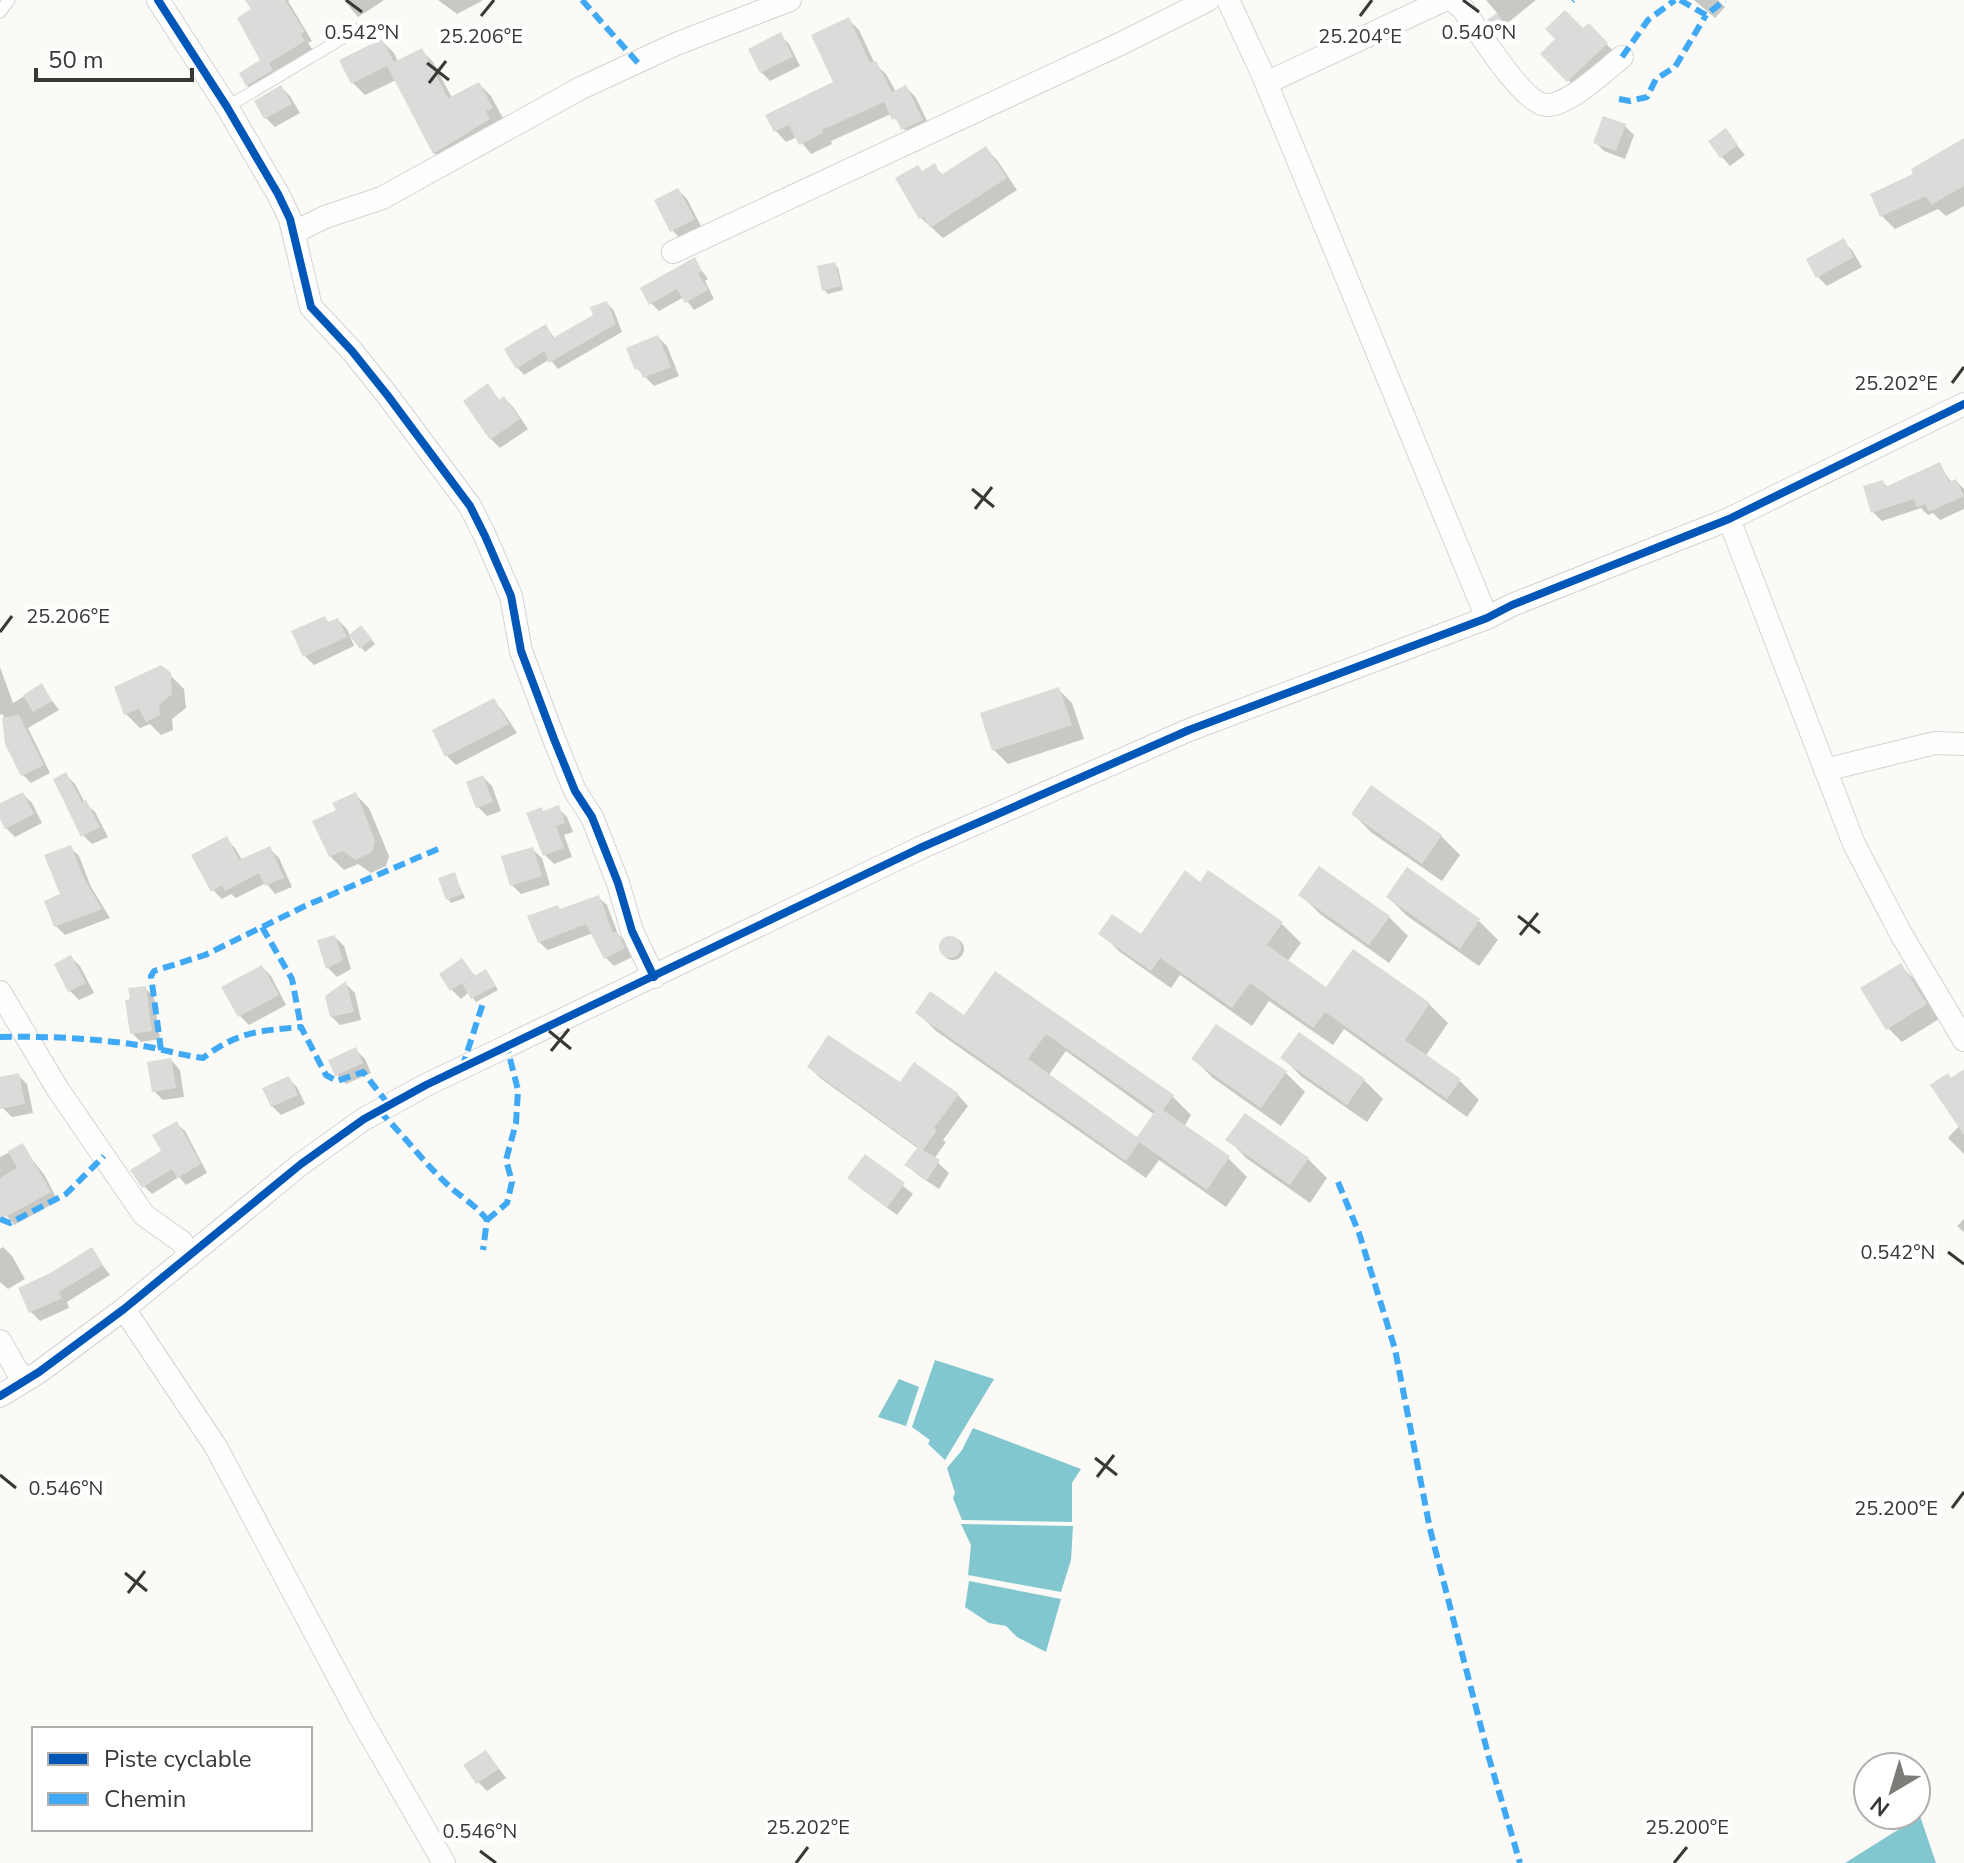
<svg xmlns="http://www.w3.org/2000/svg" width="1964" height="1863" font-family="'Nunito Sans',sans-serif">
  <style>
    .water { fill: #82c7cf }
    .shadow { fill: #0003; fill-rule: evenodd }
    .building { fill: #dcdbda; fill-rule: evenodd }
    .lines { fill: none; stroke-linecap: round; stroke-linejoin: round }
    .service-casing { stroke: #d5d4d2; stroke-width: 13 }
    .minor-casing { stroke: #d5d4d2; stroke-width: 24 }
    .service { stroke: #fefefe; stroke-width: 11 }
    .minor { stroke: #fefefe; stroke-width: 22 }
    .quiet { stroke: #3fa9f5; stroke-width: 6; stroke-dasharray: 12 6; stroke-linecap: butt }
    .cycleway-casing { stroke: #fff; stroke-width: 13 }
    .cycleway { stroke: #0057b8; stroke-width: 8 }
    .ticks { fill: none; stroke: #393836; stroke-width: 3 }
    .ticks-label { font-size: 20px; text-anchor: middle; fill: #393836; stroke: #fff; stroke-width: 8; stroke-linejoin: round; paint-order: stroke }
  </style>
  <rect width="100%" height="100%" fill="#fbfaf6"/>
  <!-- water -->
  <path class="water" d="M935,1360L994,1379L945,1460L928,1444L930,1440L912,1427Z
    M899,1379L919,1387L906,1426L878,1417Z
    M973,1428L1081,1469L1072,1483V1522L962,1520L953,1498L955,1493L947,1468L962,1450Z
    M961,1524L1073,1526L1071,1560L1061,1592L968,1575L971,1545Z
    M969,1581L1061,1599L1046,1652L1017,1637L1006,1626L989,1623L965,1607Z
    M1920,1816L1936,1863H1845Z"/>
  <!-- shadow -->
  <path class="shadow" d="M248,0H290L288,1L312,41L308,43L313,50L256,93L247,85L263,61L254,10Z
    M344,0H383V1L358,17Z
    M438,0H481L482,1L457,14Z
    M1486,0H1536L1505,25L1510,33L1503,37L1490,20L1498,14Z
    M1694,0H1718L1725,7L1715,18Z
    M849,20L859,30L875,64L886,74L896,92L906,87L916,98L932,131L914,140L891,114L831,141L832,144L811,154L797,137L786,142L776,131L768,116L836,82Z
    M1589,26L1620,58L1582,94L1543,54Z
    M780,35L789,44L800,66L770,81L761,72Z
    M382,41L394,53L398,62L421,50L433,62L452,98L479,84L491,96L504,120L446,165L434,153L396,80L365,95L353,83Z
    M281,87L290,96L300,113L275,127L266,118L257,101Z
    M1625,126L1634,135L1625,159L1604,151L1595,142Z
    M1725,131L1745,155L1730,166L1722,157Z
    M1964,141V206L1946,216L1938,209L1895,229L1882,216L1916,175Z
    M985,148L997,160L1017,190L943,238L921,218L923,173L934,166L944,176Z
    M678,190L687,199L702,228L681,239L672,230Z
    M1843,241L1852,250L1862,267L1827,286L1818,277Z
    M694,260L708,279L705,281L714,299L694,310L684,297L659,311L651,303Z
    M834,264L838,268L843,290L828,294L824,290Z
    M607,303L614,311L622,332L558,369L550,359L524,375L517,367L546,326L555,339L595,316Z
    M658,337L667,346L679,376L654,386L637,368Z
    M487,386L500,401L504,398L513,407L528,429L500,448L491,439Z
    M1939,465L1952,483L1956,481L1964,489V509L1940,520L1933,513L1928,515L1921,508L1882,521L1873,512L1883,482L1888,488Z
    M325,618L330,624L338,620L347,629L354,646L314,665L305,656Z
    M365,632L375,644L365,652L352,635Z
    M0,667L13,703L41,686L59,710L28,728L50,773L31,783L23,775L9,744L3,714L0,715Z
    M170,675L184,689L186,708L172,719L173,730L161,735L150,724L140,728L126,714Z
    M1058,689L1072,703L1084,739L1008,764L994,750Z
    M493,701L502,710L517,733L456,765L447,756L435,731Z
    M66,775L75,784L85,803L95,812L108,837L92,844L83,835Z
    M483,777L492,786L501,811L487,816L478,807Z
    M1371,787L1441,836L1460,855L1442,881L1372,833L1353,814Z
    M23,794L32,803L42,823L15,837L6,828L0,815V805Z
    M355,794L369,808L389,856L386,866L371,873L358,864L344,870L330,856L338,811Z
    M558,808L567,817L573,832L564,835L572,857L554,864L545,855L544,813Z
    M226,839L235,848L242,860L270,849L279,858L292,887L275,894L266,883L236,898L231,894L222,899L213,890Z
    M70,847L79,856L91,887L110,918L65,935L56,926Z
    M532,849L542,858L550,885L521,894L512,885Z
    M1407,870L1479,921L1498,940L1479,966L1407,916L1388,897Z
    M1209,873L1282,924L1301,943L1287,962L1326,990L1429,1004L1448,1023L1425,1057L1460,1081L1479,1100L1467,1117L1344,1029L1333,1045L1269,1001L1252,1026L1180,975L1171,988L1120,952L1101,933L1142,937L1200,885Z
    M454,874L465,898L451,903L448,899Z
    M1301,895L1389,917L1408,936L1389,963L1320,914Z
    M598,897L607,905L618,934L625,941L632,957L614,966L606,958L593,933L548,950L539,942L561,911Z
    M335,937L344,946L351,969L337,977L328,968L319,942Z
    M942 949a11 11 0 1 1 22 0a11 11 0 1 1-22 0Z
    M71,957L80,966L94,993L79,1000L70,991L56,965Z
    M462,960L476,977L489,975L498,990L476,1002L469,992L461,999L452,990Z
    M1901,966L1915,980L1939,1019L1902,1042L1888,1028Z
    M262,967L271,976L286,1005L249,1025L240,1016Z
    M996,973L1172,1096L1191,1115L1184,1127L1228,1158L1247,1177L1226,1207L1159,1160L1146,1178L936,1031L917,1012L965,1018ZM1066,1051L1155,1115L1137,1139L1048,1076Z
    M346,984L355,993L361,1020L340,1025L331,1016Z
    M145,988L154,997L160,1039L141,1042L132,1033Z
    M1216,1027L1286,1073L1305,1092L1281,1126L1213,1078L1194,1059Z
    M356,1050L365,1059L371,1073L346,1084L337,1075Z
    M1283,1058L1364,1080L1383,1099L1367,1122L1302,1077Z
    M171,1060L180,1070L184,1097L163,1100L154,1091Z
    M809,1067L958,1095L968,1106L943,1140L946,1142L934,1159L949,1173L939,1189L918,1175L907,1165L919,1149L820,1078Z
    M1964,1072V1154L1948,1138L1960,1125L1952,1080Z
    M18,1075L27,1084L33,1113L12,1117L3,1108L0,1079Z
    M288,1078L297,1087L305,1104L281,1115L272,1106Z
    M177,1124L185,1131L207,1173L186,1185L179,1177L152,1194L144,1186Z
    M1228,1139L1308,1159L1327,1178L1310,1203L1246,1158Z
    M22,1146L45,1176L58,1201L14,1225L0,1207V1157Z
    M865,1156L913,1194L897,1215L859,1187Z
    M1964,1219V1232L1957,1226Z
    M3,1247L12,1256L25,1279L8,1289L0,1282V1249Z
    M91,1250L110,1275L67,1302L69,1308L40,1321L31,1312L53,1274Z
    M486,1752L506,1778L487,1791L478,1782Z"/>
  <!-- building -->
  <path class="building" d="M245,0H285L305,32L301,34L305,41L269,63L273,70L246,86L239,73L260,60L237,18L251,9Z
    M1565,10L1583,28L1589,23L1608,43L1567,82L1540,54L1555,39L1545,29Z
    M1497,13L1508,28L1497,35L1487,20Z
    M849,17L870,63L876,61L892,92L906,85L923,120L901,130L896,118L892,120L884,102L822,130L823,133L799,145L789,125L774,132L765,115L833,82L811,35Z
    M781,32L793,57L760,73L748,49Z
    M382,39L394,62L422,48L448,98L479,82L493,108L486,111L490,119L433,154L387,66L389,65L351,84L339,60Z
    M281,85L292,104L264,119L254,101Z
    M1603,116L1626,124L1616,151L1593,143Z
    M1726,128L1738,145L1720,158L1708,141Z
    M1964,138V186L1931,205L1926,196L1880,217L1870,194L1913,174L1911,169Z
    M986,146L1007,178L930,228L924,217L919,219L895,178L918,165L922,171L935,163L941,175Z
    M678,188L695,219L670,232L654,200Z
    M1844,238L1854,257L1816,278L1806,259Z
    M695,257L702,271L698,273L708,290L685,303L677,289L649,305L640,288Z
    M835,262L841,286L822,291L817,266Z
    M607,301L616,324L549,363L544,351L516,369L504,349L546,324L553,338L593,315L590,307Z
    M658,335L671,367L643,378L639,368L635,370L626,348Z
    M488,383L499,400L504,396L520,419L490,440L463,401Z
    M1940,462L1949,482L1956,479L1964,496L1929,512L1925,504L1917,507L1914,499L1871,513L1863,486L1883,480L1885,487Z
    M325,616L328,622L338,618L347,637L303,657L291,631Z
    M361,625L372,639L360,649L349,635Z
    M161,665L171,673L172,694L159,705L160,715L146,722L139,709L124,715L114,687Z
    M42,683L52,701L33,712L23,695Z
    M1059,687L1072,725L992,751L980,713Z
    M494,698L509,724L445,757L432,730Z
    M19,715L44,765L21,776L5,744L2,718Z
    M66,772L82,802L86,800L100,827L81,837L53,779Z
    M483,775L493,802L476,808L466,782Z
    M1371,785L1442,835L1422,864L1351,814Z
    M23,792L34,814L5,829L0,819V803Z
    M356,792L375,841L372,852L355,860L343,851L329,857L312,821L336,810L332,803Z
    M559,805L565,823L556,826L564,848L543,856L526,813L542,807L543,811Z
    M227,836L239,860L270,846L284,878L265,886L259,873L225,891L222,885L211,892L191,855Z
    M71,845L83,876L102,909L54,927L44,901L60,894L44,855Z
    M533,847L542,876L510,886L501,856Z
    M1319,866L1390,916L1369,945L1298,895Z
    M1407,867L1480,919L1460,949L1386,897Z
    M1185,870L1200,882L1208,870L1283,922L1267,945L1326,987L1353,949L1430,1003L1405,1040L1461,1079L1447,1099L1325,1012L1313,1028L1250,983L1232,1008L1160,958L1151,971L1098,934L1112,914L1141,934Z
    M455,872L462,894L446,900L438,878Z
    M599,895L613,933L617,931L625,948L604,959L586,924L538,943L527,916L558,905L560,909Z
    M335,935L343,960L326,969L317,940Z
    M939 947a11 11 0 1 1 22 0a11 11 0 1 1-22 0Z
    M71,955L86,983L68,992L54,964Z
    M462,958L474,975L450,991L439,974Z
    M1901,963L1927,1004L1886,1030L1860,988Z
    M262,965L279,995L238,1017L221,987Z
    M486,969L496,986L471,999L462,983Z
    M995,971L1174,1095L1163,1110L1230,1156L1207,1190L1139,1142L1126,1161L915,1013L930,991L964,1015ZM1046,1034L1155,1111L1137,1137L1028,1059Z
    M346,981L354,1012L330,1017L325,996Z
    M146,986L152,1031L130,1034L125,1000L130,999L128,988Z
    M1216,1024L1287,1071L1261,1108L1191,1059Z
    M1299,1032L1365,1079L1347,1105L1280,1058Z
    M828,1035L900,1082L914,1062L959,1094L934,1128L937,1130L923,1150L940,1160L927,1180L904,1165L918,1147L807,1067Z
    M356,1047L363,1063L335,1076L328,1060Z
    M171,1058L176,1088L152,1092L147,1062Z
    M1964,1069V1135L1930,1085L1948,1073L1951,1078Z
    M19,1073L25,1104L0,1109V1077Z
    M289,1076L298,1095L271,1107L262,1088Z
    M1245,1113L1309,1158L1290,1185L1225,1140Z
    M177,1121L201,1164L177,1178L172,1169L142,1188L130,1170L161,1151L152,1135Z
    M23,1143L51,1192L0,1220V1178L17,1168L8,1151Z
    M865,1154L905,1183L887,1208L847,1178Z
    M92,1247L103,1265L59,1292L62,1298L29,1313L18,1288L52,1272Z
    M486,1750L499,1769L476,1784L463,1765Z"/>
  <g class="lines">
    <defs>
      <path id="service" d="M0,12L9,0
        M227,107L358,29"/>
      <path id="minor" d="M158,0L227,107L278,194L290,219L311,307L352,351L388,396L470,506L485,536L511,596L521,651L554,739L575,791L592,817L618,883L632,931L654,977
        M1228,0L1262,73L1487,618
        M1452,0L1463,9C1477,29 1525,108 1549,105C1571,103 1604,71 1622,57
        M1266,83L1444,0
        M293,233L325,217L382,198L581,88L676,44L790,0
        M673,252L1120,44L1208,0
        M1729,519L1854,844L1901,934L1964,1040
        M1825,770L1935,743L1964,744
        M0,992L57,1088L144,1215L182,1242L190,1255
        M124,1309L216,1447L361,1719L444,1863
        M0,1341L23,1381
        M0,1396L39,1372L124,1309L301,1164L364,1119L426,1085L920,848L1189,730L1487,618L1512,605L1729,519L1964,404"/>
    </defs>
    <!-- service casing -->
    <use href="#service" class="service-casing"/>
    <!-- minor casing -->
    <use href="#minor" class="minor-casing"/>
    <!-- service -->
    <use href="#service" class="service"/>
    <!-- minor -->
    <use href="#minor" class="minor"/>
    <!-- quiet -->
    <path class="quiet" d="M582,0L638,63
      M1680,0L1706,15L1725,0
      M1572,1L1573,0
      M1622,57L1648,20L1675,0
      M1619,99L1630,101L1647,97L1656,79L1675,67L1706,15
      M262,927L292,979L301,1027
      M0,1037C44,1036 93,1038 137,1045C159,1048 180,1055 203,1058C239,1031 258,1031 301,1027L326,1075L337,1081L363,1072L389,1105
      M161,1050L151,976L154,971L205,955L305,906L438,849
      M462,1068L484,1000
      M379,1111C404,1135 423,1162 449,1186C461,1197 477,1206 487,1220L483,1250
      M1338,1182L1359,1233L1395,1349L1430,1529L1489,1758L1520,1863
      M0,1219L10,1223L66,1194L104,1156
      M487,1220L507,1203L512,1182L506,1160L516,1123L518,1090L507,1047"/>
    <defs>
      <path id="cycleway" d="M158,0L227,107L278,194L290,219L311,307L352,351L388,396L470,506L485,536L511,596L521,651L554,739L575,791L592,817L618,883L632,931L654,977
        M0,1396L39,1372L124,1309L301,1164L364,1119L426,1085L920,848L1189,730L1487,618L1512,605L1729,519L1964,404"/>
    </defs>
    <!-- cycleway casing -->
    <use href="#cycleway" class="cycleway-casing"/>
    <!-- cycleway -->
    <use href="#cycleway" class="cycleway"/>
  </g>
  <!-- ticks -->
  <path class="ticks" d="M346,0L362,12M1463,0L1479,12M481,16L494,0M1360,16L1372,0M427,63L449,80M429,83L446,61M1952,383L1964,367M972,489L994,507M975,509L992,487M0,632L12,616M1518,916L1540,933M1520,935L1538,913M549,1031L571,1049M551,1051L569,1029M1948,1252L1964,1264M1095,1458L1117,1475M0,1475L16,1488M1097,1477L1114,1455M1952,1508L1964,1492M125,1573L147,1591M128,1593L145,1571M480,1851L496,1863M796,1863L808,1847M1674,1863L1687,1847"/>
  <g class="ticks-label">
    <text x="1479" y="39">0.540°N</text>
    <text x="362" y="39">0.542°N</text>
    <text x="481" y="43">25.206°E</text>
    <text x="1360" y="43">25.204°E</text>
    <text x="1896" y="390">25.202°E</text>
    <text x="68" y="623">25.206°E</text>
    <text x="1898" y="1259">0.542°N</text>
    <text x="66" y="1495">0.546°N</text>
    <text x="1896" y="1515">25.200°E</text>
    <text x="808" y="1834">25.202°E</text>
    <text x="1687" y="1834">25.200°E</text>
    <text x="480" y="1838">0.546°N</text>
  </g>
  <!-- legend -->
  <rect x="32" y="1727" width="280" height="104" fill="#ffffff" stroke="#b0afaf" stroke-width="2"/>
  <rect x="48" y="1753" width="40" height="12" fill="#0057b8" stroke="#b0afaf" stroke-width="2"/>
  <text x="104" y="1767" font-size="24" fill="#393836">Piste cyclable</text>
  <rect x="48" y="1793" width="40" height="12" fill="#3fa9f5" stroke="#b0afaf" stroke-width="2"/>
  <text x="104" y="1807" font-size="24" fill="#393836">Chemin</text>
  <!-- north arrow -->
  <g transform="translate(1892 1791) rotate(218)"><circle r="38" fill="#ffffff" stroke="#b0afaf" stroke-width="2"/>
  <path d="M0-6L14 30L0 20L-14 30Z" fill="#7d7c79"/>
  <text y="-12" font-size="22" font-weight="bold" text-anchor="middle" fill="#393836">N</text>
  </g>
  <!-- scale -->
  <path d="M36 68v12h156v-12" fill="none" stroke="#393836" stroke-width="4"/>
  <text x="48" y="68" font-size="24" fill="#393836" stroke="#ffffff" stroke-width="6" paint-order="stroke">50 m</text>
</svg>
